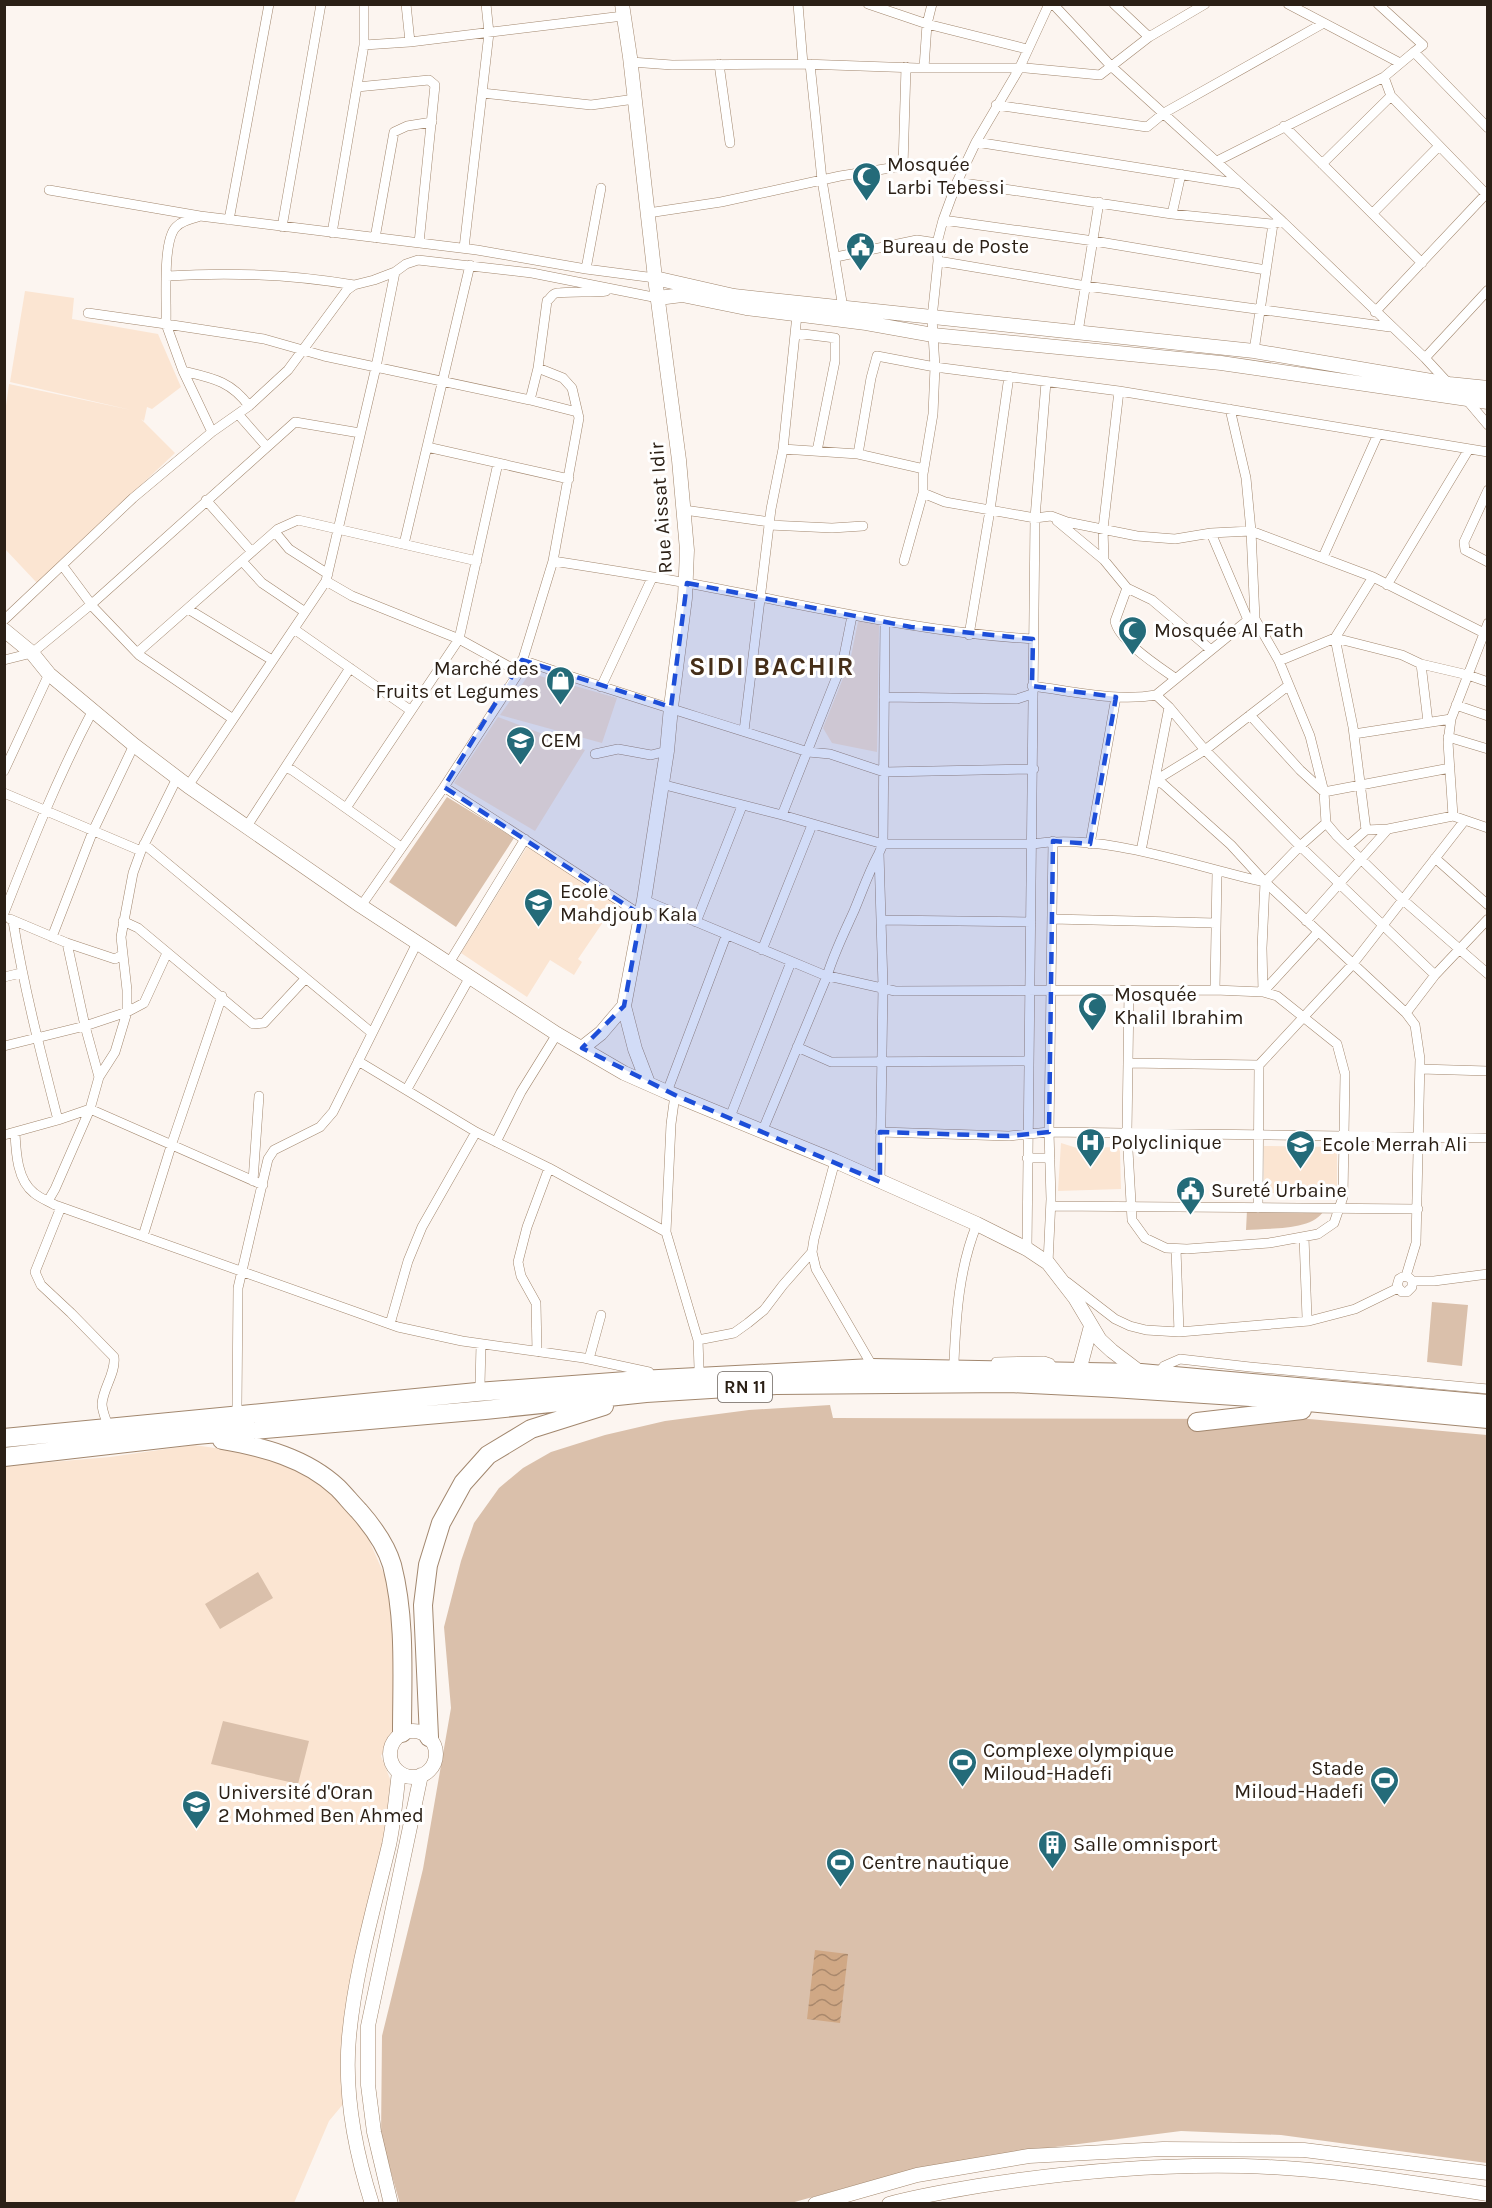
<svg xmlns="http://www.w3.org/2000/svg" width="1492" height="2208" font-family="Karla,sans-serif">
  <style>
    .built { fill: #fbe5d2 }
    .park { fill: #dac0ab }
    .water { fill: url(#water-waves) }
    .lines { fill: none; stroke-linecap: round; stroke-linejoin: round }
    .street-casing { stroke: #a2876e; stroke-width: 10 }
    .secondary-casing { stroke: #a2876e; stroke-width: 15 }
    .highway-casing { stroke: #a2876e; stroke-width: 20 }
    .street { stroke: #fff; stroke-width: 9 }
    .secondary { stroke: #fff; stroke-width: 14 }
    .highway { stroke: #fff; stroke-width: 18 }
    .marked { fill: #1d4ed8; fill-opacity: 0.2; stroke: #1d4ed8; stroke-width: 4.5; stroke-dasharray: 12 8; stroke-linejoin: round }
    .labels { text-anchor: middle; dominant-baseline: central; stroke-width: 6; stroke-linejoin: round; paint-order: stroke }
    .shield { fill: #fff; stroke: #6b635c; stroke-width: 1.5 }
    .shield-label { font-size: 18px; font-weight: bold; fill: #2b2016 }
    .poi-label { font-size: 20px; fill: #2b2016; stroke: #fff; text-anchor: start }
    .street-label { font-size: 20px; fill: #2b2016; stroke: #fff }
    .district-label { font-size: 26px; font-weight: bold; letter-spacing: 1.5px; fill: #452e18; stroke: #fff }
  </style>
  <defs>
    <pattern id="water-waves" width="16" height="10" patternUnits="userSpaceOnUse" patternTransform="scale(1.5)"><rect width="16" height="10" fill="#d0a885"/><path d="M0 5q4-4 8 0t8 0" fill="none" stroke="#a9886c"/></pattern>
  </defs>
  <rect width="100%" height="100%" fill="#fcf5f0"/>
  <!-- built -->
  <path class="built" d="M25,291L74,298L72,319L158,334L181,387L152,409L147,407L144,421L141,419L175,453L37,583L5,549L4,420L9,384L131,410L10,382Z
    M862,617L876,619L879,626L877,752L832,743L823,728L850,661L858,622Z
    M533,674L617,698L602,743L500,715L528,676Z
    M498,717L585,750L535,831L454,783Z
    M530,842L618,900L578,959L582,962L574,975L550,960L527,997L461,953Z
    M1061,1143L1077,1148L1118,1147L1120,1151L1121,1189L1058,1191Z
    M1264,1146L1337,1147V1194L1264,1193Z
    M194,1445L257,1454L307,1474L338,1499L368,1538L387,1581L402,1660V1714L381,1756L396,1794L365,1942L349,2097L329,2121L294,2203L5,2204V1466L110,1457Z"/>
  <!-- park -->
  <path class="park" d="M447,797L514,838L456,927L389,882Z
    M1247,1210H1324C1314,1231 1267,1228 1246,1230Z
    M1432,1302L1468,1305L1462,1366L1427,1362Z
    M830,1405L833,1418L1309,1419L1487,1435V2163L1281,2135L1181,2131L992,2155L881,2178L791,2203L400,2204L381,2137L382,2036L423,1869L451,1708L444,1627L461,1561L474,1523L499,1488L523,1468L551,1452L605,1435L665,1421L749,1410Z
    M258,1572L273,1598L220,1629L205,1604Z
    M223,1721L309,1741L298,1784L211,1764Z"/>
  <!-- water -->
  <path class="water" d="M815,1950L848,1954L840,2023L807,2019Z"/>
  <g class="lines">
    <defs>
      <path id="street" d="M406,4L410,42
        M798,4L803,64
        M868,4L927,24L1027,49
        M1053,4L1111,66L1282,221L1425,358L1449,384
        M1114,4L1149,37
        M1288,4L1400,63
        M1378,4L1423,45L1414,52
        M364,45L410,42L623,16
        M631,62L672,65L803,64L917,68H1026L1100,75L1149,37L1205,4
        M719,64L730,143
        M810,64L822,180L843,308
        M924,68L927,24L932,4
        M1384,77L1391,96L1488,196
        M357,87L429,80L435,85L419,243
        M482,93L591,105L635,99
        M996,105L1147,127L1164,113L1322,24
        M1284,126L1422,263
        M976,142L1241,184
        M1217,161L1384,77L1414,52L1488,128
        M1322,164L1391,96
        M903,166L906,67
        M957,182L1172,214L1273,224L1282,221
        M49,190L200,216L477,250L586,269L655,278
        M648,213L721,202L840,176L903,166L964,168
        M1373,213L1439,146
        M1172,214L1181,174
        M198,217C190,219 182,221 176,227C162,241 167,302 166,324L264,339L324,356L530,400L577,412
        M229,220L269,4
        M943,220L1094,241L1266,270
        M282,227L321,4
        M332,233L364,45V4
        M375,238L394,132L407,126L432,122
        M464,248L489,33L486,4
        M836,257L917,240L937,243
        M938,261L1086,286L1390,327
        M586,269L601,188
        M167,276C230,272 291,274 354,285
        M1375,312L1486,194
        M1078,332L1099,202
        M795,333L835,338V361L817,451
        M1254,351L1273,224
        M1425,358L1488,290
        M183,371C212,378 231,381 249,406
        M1466,399L1488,425
        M530,400L538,368L547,301C548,301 553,294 554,294C559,291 596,293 606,291
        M1230,409L1246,478L1251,531L1255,619L1279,661L1310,736L1324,792L1326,823L1337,836L1402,899L1488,974
        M238,414L267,447
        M212,432L249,406L288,370L347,290L354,285L374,280L395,272L406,264L418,260L532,273L658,298
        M427,447L569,479
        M783,449L858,454L924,469
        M858,454L871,378L877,356L935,367L1119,391L1488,452
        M1488,490L1464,542L1465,550L1488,562
        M923,493L945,502L1035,518L1051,516L1067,522L1137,536L1175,539L1211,533L1251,531L1373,577L1488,635
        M206,500L252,552
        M684,510L770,522
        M1057,521L1104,560L1127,588L1152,600L1211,650
        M769,525L832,528L863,526
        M275,532L289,549L328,574
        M1211,533L1248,620
        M404,544L470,265
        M1323,557L1378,434
        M1104,560L1103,529L1119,391
        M242,561L262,583L305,612
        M553,561C598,568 643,575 687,583C803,604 915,632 1033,639
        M904,561L923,493V474L933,414L935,367L932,318L938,261L937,243L943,220L957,182L976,142L1019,69L1049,4
        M62,565L94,608L139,655L233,719
        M326,581L352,596L459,639L519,672
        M1387,585L1469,449
        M1127,588L1115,621C1119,641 1158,666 1175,678
        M188,609L272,660
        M4,620L133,498L212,432L183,371L166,324L88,313
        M294,629L410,710
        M969,635L990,510L1009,376
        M137,653L278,529L298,520L477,561
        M4,660L32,653L94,602L295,422L360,433
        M522,660C617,693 713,721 808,752L830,754L884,772L1034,769
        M1279,661L1335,638L1402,655L1421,664L1468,675L1488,682
        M1421,664L1428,722
        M1289,685L1205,750L1156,780L1163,784L1231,845L1265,882L1406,1013L1415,1025L1420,1059L1416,1243L1406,1276
        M1032,686C1072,691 1116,702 1156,695L1169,707L1205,750L1300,846L1435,975
        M601,687L652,578
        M1156,695L1248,620L1255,619
        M884,697L1017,699L1032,694
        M1456,705L1488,716
        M1250,715L1300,770L1324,792L1450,768
        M744,731L771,509L783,449L797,315
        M1354,734L1451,719
        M1448,737L1488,749
        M595,754L618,749L651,755L667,751
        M285,768L292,770L401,847
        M4,771L49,674
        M661,784L782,815L883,844H1032C1108,833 1191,866 1265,882
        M188,786L326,581L376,367L395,272
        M444,787L641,915
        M4,793L141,851
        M346,808L459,639L498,463
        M782,815L843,661L852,616
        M1453,816L1448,742L1451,719L1488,623
        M247,826L350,668
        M1366,830L1353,727L1335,638L1373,577
        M144,844L372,1033
        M1090,844L1116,697
        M1348,846L1366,830L1388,829L1453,816L1488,828
        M1141,851L1169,707
        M1435,858L1488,905
        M644,900L824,975L895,991L1215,990L1263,992L1277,996L1337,1044L1345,1074L1343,1197L1334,1223L1318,1234L1269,1243L1187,1249L1166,1248L1145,1238L1132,1220L1127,1133L1129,992
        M361,906L444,787L519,672L553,561L579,418L572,388L563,378L538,368
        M4,913C31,844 58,776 93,710
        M10,919L67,943L115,959L122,955
        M1052,919L1216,923
        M881,920L1031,922
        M13,921C24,988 41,1054 58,1120
        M123,921L138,928L253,1024L264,1023L305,979
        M1306,921L1388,829
        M696,922L742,806
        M52,937L93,831L134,745
        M67,943L85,1026L99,1077
        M762,950L812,825
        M449,963L525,839
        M4,977L21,973
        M1215,990L1217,872
        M1263,992L1262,948L1265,882L1300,846L1326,823
        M1263,992L1318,932
        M1406,1013L1435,975L1488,919
        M4,1046L85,1026L127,1012L144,1003L167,953
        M797,1047L831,1062L1029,1061
        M358,1061L476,1132L549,1168L666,1232
        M1128,1063L1259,1065L1352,965L1465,820
        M1420,1069L1488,1071
        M407,1089L470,977
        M667,1092L726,936
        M675,1095L671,1124L666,1232L698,1340L699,1368
        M730,1117L791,962
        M762,1132L827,976C834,953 844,933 854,911C862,892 868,874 878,855
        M880,1132L1009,1136L1049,1132L1488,1138
        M15,1133C16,1152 17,1180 34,1193C40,1198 48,1201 55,1205L398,1327L462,1341L584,1358L649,1372
        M4,1135L58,1120L90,1109L99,1077L115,1052L127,1012V990L121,937L133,873L141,851L177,778
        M496,1142L521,1092L557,1034
        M1027,1158H1050
        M835,1161L814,1239L812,1252L816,1269L870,1362
        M253,1181L259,1096
        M880,1182L883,986L879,853L883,844L885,621
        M48,1201L55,1189L90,1109L263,1185
        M1051,1206L1418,1209
        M61,1207L35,1272L41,1285L71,1313L114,1357C116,1373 103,1388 102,1404C102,1410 105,1417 107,1423
        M1258,1208L1259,1065
        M143,1236L172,1143L222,996
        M1304,1237L1307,1318
        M1027,1249L1035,518L1046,382
        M1176,1249L1179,1332
        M1048,1263L1051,1199L1049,1132L1053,841
        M1412,1281V1287L1407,1292H1402L1397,1286L1399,1279C1404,1275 1409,1276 1412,1281H1434L1488,1274
        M1067,1282L1115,1319L1130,1326L1146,1330L1179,1332L1309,1321L1355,1309L1398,1288
        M390,1324L408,1261L422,1227L476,1132
        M698,1340L734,1333L748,1323L764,1310L783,1285L812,1252
        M537,1352L536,1303L521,1276L518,1262L527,1227L549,1168
        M589,1359L601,1315
        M954,1362C956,1315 959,1268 977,1224
        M996,1362L1044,1361L1050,1363L1054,1369
        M1158,1374L1164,1366L1180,1359L1250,1367L1488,1389
        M480,1385L481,1344
        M237,1407L238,1288L268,1159L274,1150L320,1127L333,1112L417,943"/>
      <path id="secondary" d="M622,4L630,57L655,278L679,460L687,550L685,598L671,707L667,751L644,900L624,1006L635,1049L648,1083
        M655,278L734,296L1254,351L1449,384L1488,388
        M658,298L682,295L746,308L866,323L933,335L1221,363L1488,402
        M4,630L32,653L49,674L134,745L188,786L361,906L557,1034L624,1073L667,1092L835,1161L977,1224L1027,1249L1048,1263L1075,1298L1100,1340L1112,1351L1141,1373
        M582,1048L601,1033L624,1006
        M1079,1371L1091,1326
        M390 1754a23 23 0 1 1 46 0a23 23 0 1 1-46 0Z
        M372,2204C355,2151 344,2092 349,2037C355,1971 374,1908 389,1845C394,1821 396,1796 399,1772
        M391,2204L374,2132L368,2085V2026L421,1775
        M815,2204L917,2175L1029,2156L1163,2149L1304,2150L1488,2173
        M889,2204C918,2196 948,2191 978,2186C1066,2172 1155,2164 1244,2166C1326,2168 1407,2182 1488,2194"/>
      <path id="highway" d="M1197,1422L1302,1410
        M4,1438L477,1392L640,1380L872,1368L1141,1373L1488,1404
        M222,1440C263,1447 306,1458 338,1488C345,1495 352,1504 359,1511C373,1527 386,1545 392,1565C406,1620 402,1678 402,1733
        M4,1457L196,1435L485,1410L646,1393L776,1385L1010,1383L1112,1388L1266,1398L1488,1419
        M429,1737L423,1605L428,1565L441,1523L463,1483L488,1455L531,1429L604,1406"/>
    </defs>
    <!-- street casing -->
    <use href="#street" class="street-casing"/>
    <!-- secondary casing -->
    <use href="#secondary" class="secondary-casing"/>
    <!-- highway casing -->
    <use href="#highway" class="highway-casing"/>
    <!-- street -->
    <use href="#street" class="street"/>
    <!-- secondary -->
    <use href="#secondary" class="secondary"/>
    <!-- highway -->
    <use href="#highway" class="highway"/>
  </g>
  <!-- marked area -->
  <path class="marked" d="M687,583L911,627L1033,639L1032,686L1116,697L1090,844L1053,841L1049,1132L1009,1136L880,1132V1182L675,1095L582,1048L624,1006L641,915L444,787L522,660L671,707Z"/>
  <!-- icons -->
  <defs>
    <symbol id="mosque-pin" viewBox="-11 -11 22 30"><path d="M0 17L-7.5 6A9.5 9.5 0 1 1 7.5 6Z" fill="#246b79" stroke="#fff"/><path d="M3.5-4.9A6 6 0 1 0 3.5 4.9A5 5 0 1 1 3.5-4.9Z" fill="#fff"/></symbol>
    <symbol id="civic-pin" viewBox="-11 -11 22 30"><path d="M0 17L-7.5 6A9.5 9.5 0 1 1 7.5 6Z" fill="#246b79" stroke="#fff"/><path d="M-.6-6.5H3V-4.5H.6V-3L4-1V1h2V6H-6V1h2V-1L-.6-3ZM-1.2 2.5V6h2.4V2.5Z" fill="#fff"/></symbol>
    <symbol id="shop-pin" viewBox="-11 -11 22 30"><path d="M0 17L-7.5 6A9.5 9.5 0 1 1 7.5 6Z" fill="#246b79" stroke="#fff"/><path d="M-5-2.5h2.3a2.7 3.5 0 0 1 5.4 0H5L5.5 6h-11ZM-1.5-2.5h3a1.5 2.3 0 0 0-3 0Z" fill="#fff"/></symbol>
    <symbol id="school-pin" viewBox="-11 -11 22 30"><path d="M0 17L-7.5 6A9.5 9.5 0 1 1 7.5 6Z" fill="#246b79" stroke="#fff"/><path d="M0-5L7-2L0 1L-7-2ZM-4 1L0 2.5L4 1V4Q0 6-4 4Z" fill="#fff"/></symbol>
    <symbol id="hospital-pin" viewBox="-11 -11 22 30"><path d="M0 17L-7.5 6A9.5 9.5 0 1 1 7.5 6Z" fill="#246b79" stroke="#fff"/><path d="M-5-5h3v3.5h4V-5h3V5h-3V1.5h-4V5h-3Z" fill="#fff"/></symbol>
    <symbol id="stadium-pin" viewBox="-11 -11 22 30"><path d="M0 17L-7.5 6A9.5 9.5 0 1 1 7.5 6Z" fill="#246b79" stroke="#fff"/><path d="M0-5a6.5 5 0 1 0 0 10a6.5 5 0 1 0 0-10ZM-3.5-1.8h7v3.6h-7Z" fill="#fff"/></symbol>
    <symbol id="university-pin" viewBox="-11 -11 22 30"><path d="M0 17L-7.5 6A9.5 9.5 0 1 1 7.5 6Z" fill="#246b79" stroke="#fff"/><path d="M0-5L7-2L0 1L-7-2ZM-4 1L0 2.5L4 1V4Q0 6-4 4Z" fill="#fff"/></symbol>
    <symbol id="building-pin" viewBox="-11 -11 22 30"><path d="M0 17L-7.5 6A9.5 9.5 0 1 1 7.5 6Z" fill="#246b79" stroke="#fff"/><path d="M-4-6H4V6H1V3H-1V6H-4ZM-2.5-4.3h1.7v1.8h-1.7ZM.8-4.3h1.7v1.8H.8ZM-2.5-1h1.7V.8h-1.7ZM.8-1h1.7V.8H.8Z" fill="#fff"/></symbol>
  </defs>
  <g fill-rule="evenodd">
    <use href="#mosque-pin" x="850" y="160" width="33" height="45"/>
    <use href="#civic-pin" x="844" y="230" width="33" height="45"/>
    <use href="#mosque-pin" x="1116" y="614" width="33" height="45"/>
    <use href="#shop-pin" x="544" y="664" width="33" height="45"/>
    <use href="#school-pin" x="504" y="724" width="33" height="45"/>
    <use href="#school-pin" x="522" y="886" width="33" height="45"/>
    <use href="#mosque-pin" x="1076" y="990" width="33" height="45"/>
    <use href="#hospital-pin" x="1074" y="1126" width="33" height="45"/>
    <use href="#school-pin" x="1284" y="1128" width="33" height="45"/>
    <use href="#civic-pin" x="1174" y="1174" width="33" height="45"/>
    <use href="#stadium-pin" x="946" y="1746" width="33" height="45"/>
    <use href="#stadium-pin" x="1368" y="1764" width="33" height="45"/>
    <use href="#university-pin" x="180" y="1788" width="33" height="45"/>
    <use href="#building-pin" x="1036" y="1828" width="33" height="45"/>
    <use href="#stadium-pin" x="824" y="1846" width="33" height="45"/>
  </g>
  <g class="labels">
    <!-- shield labels -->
    <rect class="shield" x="718" y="1372" width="54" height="30" rx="4.5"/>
    <g class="shield-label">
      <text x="745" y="1387">RN 11</text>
    </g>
    <!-- poi labels -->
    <g class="poi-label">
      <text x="887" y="164">Mosquée<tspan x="887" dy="23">Larbi Tebessi</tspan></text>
      <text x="882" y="246">Bureau de Poste</text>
      <text x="1154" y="630">Mosquée Al Fath</text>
      <text x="539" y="668" text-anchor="end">Marché des<tspan x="539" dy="23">Fruits et Legumes</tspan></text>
      <text x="541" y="740">CEM</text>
      <text x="560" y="891">Ecole<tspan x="560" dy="23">Mahdjoub Kala</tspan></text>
      <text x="1114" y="994">Mosquée<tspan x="1114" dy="23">Khalil Ibrahim</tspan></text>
      <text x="1111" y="1142">Polyclinique</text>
      <text x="1322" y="1144">Ecole Merrah Ali</text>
      <text x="1211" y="1190">Sureté Urbaine</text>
      <text x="983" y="1750">Complexe olympique<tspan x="983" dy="23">Miloud-Hadefi</tspan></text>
      <text x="1364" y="1768" text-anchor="end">Stade<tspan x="1364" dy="23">Miloud-Hadefi</tspan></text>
      <text x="218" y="1792">Université d'Oran<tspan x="218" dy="23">2 Mohmed Ben Ahmed</tspan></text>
      <text x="1073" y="1844">Salle omnisport</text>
      <text x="862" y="1862">Centre nautique</text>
    </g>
    <!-- street labels -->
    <g class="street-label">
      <text transform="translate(661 508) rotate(-94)">Rue Aissat Idir</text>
    </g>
    <!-- district labels -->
    <g class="district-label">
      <text x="772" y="666">SIDI BACHIR</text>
    </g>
  </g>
  <!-- border -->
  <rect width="1492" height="2208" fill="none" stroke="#2b2016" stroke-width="12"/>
</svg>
